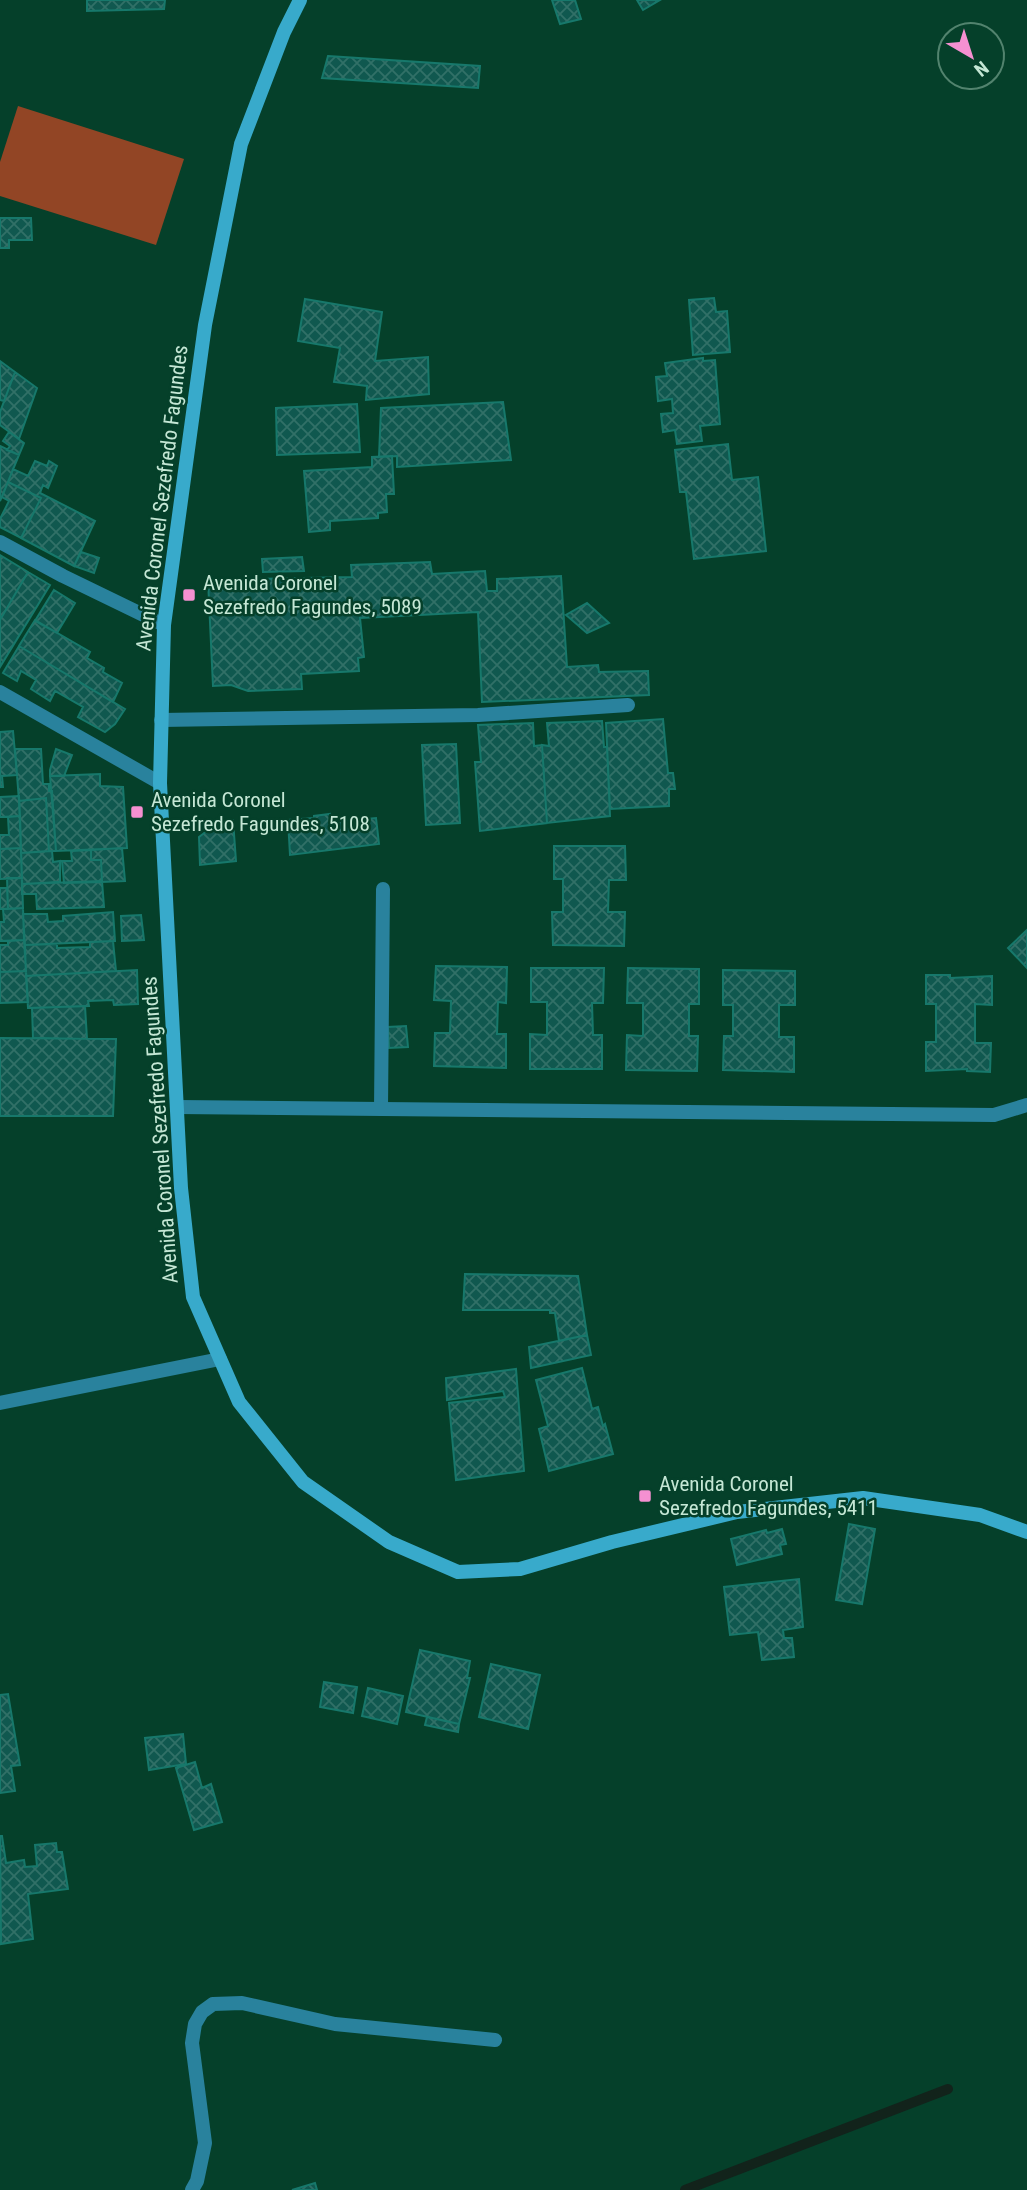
<svg xmlns="http://www.w3.org/2000/svg" width="1027" height="2190" font-family="'Roboto Condensed',sans-serif">
  <style>
    .green { fill: #924525 }
    .lines { fill: none; stroke-linecap: round; stroke-linejoin: round }
    .stream { stroke: #12231b; stroke-width: 10 }
    .building { fill: url(#building-cross-hatch); stroke: #17786b; stroke-width: 2 }
    .lane { stroke: #29829d; stroke-width: 14 }
    .street { stroke: #29829d; stroke-width: 14 }
    .secondary { stroke: #38aacb; stroke-width: 14 }
    .poi-dot { fill: #f590d1; stroke: #05402a; stroke-width: 2.5 }
    .labels { text-anchor: middle; dominant-baseline: central; stroke-width: 5; stroke-linejoin: round; paint-order: stroke }
    .street-label { font-size: 21px; fill: #c5e7d5; stroke: #05402a }
    .poi-label { font-size: 21px; fill: #c5e7d5; stroke: #05402a; text-anchor: start }
  </style>
  <defs>
    <pattern id="building-cross-hatch" width="8" height="8" patternUnits="userSpaceOnUse" patternTransform="scale(1.75)"><rect width="8" height="8" fill="#10584f"/><path d="M0 0l8 8M0 8l8-8" fill="none" stroke="#317067"/></pattern>
  </defs>
  <rect width="100%" height="100%" fill="#05402a"/>
  <!-- green -->
  <path class="green" d="M18,106L184,159L156,245L0,196V162Z"/>
  <g class="lines">
    <!-- stream -->
    <path class="stream" d="M685,2190L948,2089"/>
  </g>
  <!-- building -->
  <path class="building" d="M87,0H165L164,9L87,11Z
    M552,0H575L581,19L560,24Z
    M637,0H660L643,10Z
    M328,56L480,66L478,88L322,78Z
    M0,218H31L32,240H9V248H0Z
    M714,298L716,312L727,311L730,352L693,355L689,300Z
    M305,299L382,312L375,361L428,357L429,394L366,400L367,386L334,382L340,348L298,341Z
    M703,358V361L715,360L720,424L700,426L702,441L677,444L675,430L663,432L661,414L673,413L672,399L658,401L656,377L667,376L665,363Z
    M0,361L15,372L4,401L0,400Z
    M15,372L37,388L19,439L0,425V412Z
    M503,402L511,460L397,467V456L379,457L381,408Z
    M357,404L360,452L277,455L276,408Z
    M9,432L24,443L19,455L7,450L10,446L3,441Z
    M728,444L732,480L758,477L766,551L694,559L686,492H680L675,450Z
    M0,446L19,455L0,501Z
    M392,456L394,494H386L387,512L378,513V518L330,521V530L309,532L304,471L372,467V457Z
    M35,461L47,466L49,461L57,466L48,488L43,485L40,493L95,521L74,566L21,538L41,498L8,482L13,469L28,476Z
    M8,482L41,498L21,538L0,527V519L9,501L2,497Z
    M81,552L99,558L94,573L74,566Z
    M0,555L28,572L0,620Z
    M302,557L304,571L263,572L262,559Z
    M430,562L432,574L485,571L487,591H497V579L561,576L567,667L598,665L599,672L648,671L649,695L482,702L478,612L360,618L364,657L358,658L359,671L301,674L302,689L248,691L231,685L213,686L208,580L352,577L351,565Z
    M28,572L50,585L0,667V620Z
    M54,590L75,603L57,633L35,621Z
    M587,603L609,623L587,633L566,615Z
    M35,620L90,652L87,658L104,668L103,672L122,683L113,702L19,646Z
    M19,646L125,709L115,724L105,732L78,717L83,707L55,691L50,701L31,689L36,680L21,671L17,681L3,673Z
    M663,719L668,773H673L675,789H669V806L610,809L606,723Z
    M602,721L604,747H607L610,816L547,823L542,745L549,746L547,723Z
    M533,723L534,746L542,745L547,823L480,831L475,762H481L478,725Z
    M13,731L17,775L2,776L3,787H0V732Z
    M456,744L460,823L426,825L422,745Z
    M15,749H41L43,784H49V791H52L56,851H49L46,798L19,801Z
    M56,749L72,755L64,776H50V770Z
    M100,774V786L123,787L127,848L56,851L50,776Z
    M19,796L20,816L0,817V797Z
    M46,798L49,851L21,853L19,801Z
    M330,814V822L376,818L379,844L290,855L288,820L314,818V816Z
    M20,816L21,848L0,849V835H9L8,817Z
    M233,820L236,861L200,865L199,837L220,821Z
    M554,846H625L626,880H609L608,912H625L624,946L553,945L552,912H563V879H554Z
    M21,848L22,878L0,879V849Z
    M122,848L125,881L102,882L101,860H91V850Z
    M91,850V860H101L102,882L64,883L62,861H72L71,851Z
    M52,851L53,862L60,861V882L22,884L21,853Z
    M7,878H22L23,908L8,909Z
    M102,881L104,907L37,909L36,894H22V884Z
    M0,888H7L8,909H0Z
    M23,908L24,940L0,941V922H4L3,909Z
    M113,912L115,941L25,945L23,914H47L48,922L63,921V916Z
    M141,915L144,940L122,941L121,916Z
    M1027,930V968L1008,948Z
    M24,940L26,971L0,972V945H8V941Z
    M113,941L116,971L26,976L25,945L57,944V948L90,947V942Z
    M436,966L507,967L506,1003L498,1002L497,1034H506V1068L434,1066L435,1033H450L451,1001L434,1000Z
    M531,968H604L603,1003H592L593,1035H602V1069H530V1034L547,1035V1002H531Z
    M628,968L699,969V1004H689V1036H698L697,1071L626,1070L627,1035L643,1036V1003H627Z
    M137,970L138,1004L114,1005L113,1000L88,1001L89,1006L28,1008L26,976Z
    M723,970L795,971V1005H779V1037H794V1072L723,1070L724,1036H733V1005H723Z
    M26,971L28,1002L0,1003V972Z
    M926,975H950V978L992,976V1005L975,1004V1043H991L990,1072L967,1071V1069L926,1071V1042H936V1004H926Z
    M85,1006L87,1039L33,1038L32,1008Z
    M406,1026L408,1047L389,1048L388,1027Z
    M0,1038L116,1039L113,1116H0Z
    M465,1274L578,1276L587,1335L559,1341L555,1313H550V1310H463Z
    M587,1335L591,1355L531,1368L529,1347Z
    M582,1368L592,1409L598,1407L603,1426L605,1424L613,1454L549,1471L539,1429L548,1426L536,1380Z
    M516,1369L524,1471L456,1480L449,1403L505,1397L503,1391L447,1400L446,1378Z
    M849,1524L875,1529L862,1604L836,1600Z
    M782,1529L786,1544L780,1545L782,1554L737,1565L731,1539L766,1530L767,1533Z
    M799,1579L803,1627L783,1630L784,1638H792L794,1657L762,1660L758,1632L730,1635L724,1587Z
    M420,1650L470,1661L467,1678H470L459,1724L406,1712Z
    M491,1664L540,1675L528,1729L479,1717Z
    M324,1682L357,1687L353,1713L320,1707Z
    M368,1688L403,1696L397,1724L362,1716Z
    M8,1694L20,1765L11,1766L15,1791L0,1793V1695Z
    M427,1717L459,1724L458,1732L425,1725Z
    M183,1734L186,1764L149,1770L145,1738Z
    M195,1762L202,1788L211,1784L222,1822L194,1830L176,1768Z
    M0,1836H2L6,1863L24,1860L25,1867L37,1866L35,1845L56,1843L57,1852H62L68,1889L28,1894L33,1939L1,1944Z
    M315,2183L317,2190H292Z"/>
  <g class="lines">
    <!-- lane -->
    <path class="lane" d="M0,542L63,576L164,625
      M161,720L478,715L628,705
      M381,1109L383,889"/>
    <!-- street -->
    <path class="street" d="M0,692L160,783
      M177,1107L994,1115L1027,1105
      M0,1403L220,1359
      M192,2190L197,2181L205,2143L192,2043L195,2024L202,2012L213,2004L242,2003L335,2024L495,2040"/>
    <!-- secondary -->
    <path class="secondary" d="M300,0L284,32L241,144L205,325L164,625L160,783L181,1188L193,1297L239,1402L303,1482L389,1542L458,1572L520,1569L612,1542L737,1512L863,1498L980,1515L1027,1532"/>
  </g>
  <!-- markers -->
  <g class="poi-dot">
    <rect x="182" y="588" width="14" height="14" rx="3.5"/>
    <rect x="130" y="805" width="14" height="14" rx="3.5"/>
    <rect x="638" y="1489" width="14" height="14" rx="3.5"/>
  </g>
  <g class="labels">
    <!-- street labels -->
    <g class="street-label">
      <text transform="translate(162 498) rotate(-83)">Avenida Coronel Sezefredo Fagundes</text>
      <text transform="translate(160 1130) rotate(-94)">Avenida Coronel Sezefredo Fagundes</text>
    </g>
    <!-- poi labels -->
    <g class="poi-label">
      <text x="203" y="583">Avenida Coronel<tspan x="203" dy="24">Sezefredo Fagundes, 5089</tspan></text>
      <text x="151" y="800">Avenida Coronel<tspan x="151" dy="24">Sezefredo Fagundes, 5108</tspan></text>
      <text x="659" y="1484">Avenida Coronel<tspan x="659" dy="24">Sezefredo Fagundes, 5411</tspan></text>
    </g>
  </g>
  <!-- north arrow -->
  <g transform="translate(971 56) rotate(141)"><circle r="33" fill="#05402a" stroke="#52836e" stroke-width="2"/>
  <path d="M0-5L12 26L0 18L-12 26Z" fill="#f590d1"/>
  <text y="-10" font-size="19" font-weight="bold" text-anchor="middle" fill="#c5e7d5">N</text>
  </g>
</svg>
